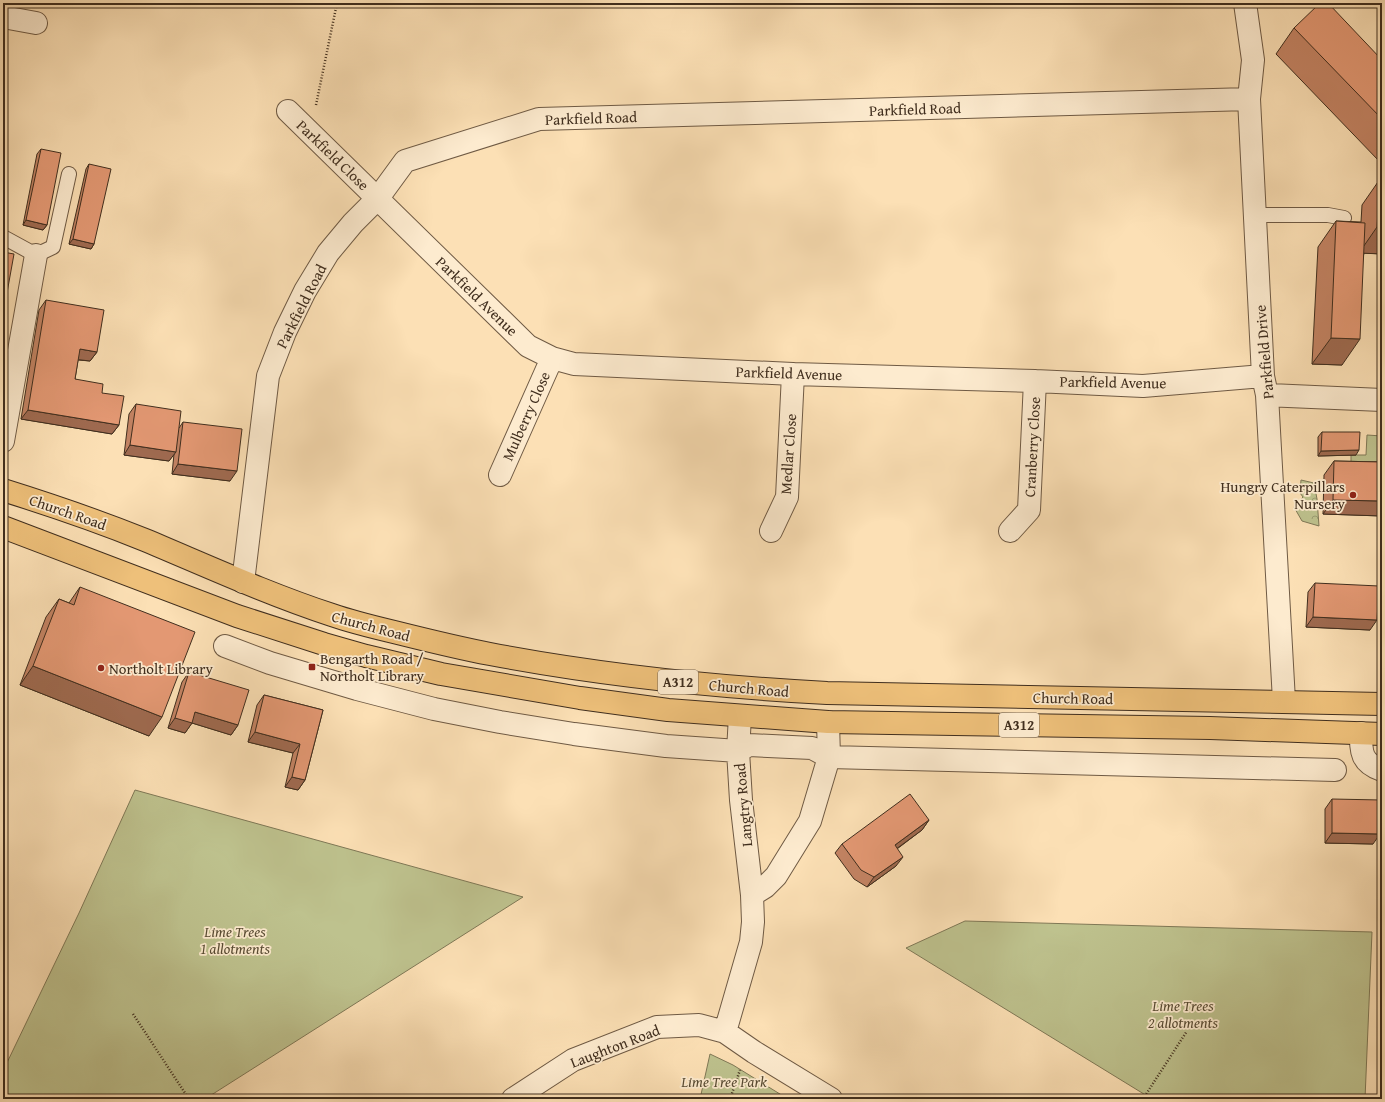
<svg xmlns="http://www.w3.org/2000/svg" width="1385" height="1102" font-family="'Gentium Book Plus',serif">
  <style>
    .forest { fill: url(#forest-crowns); stroke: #7f7856 }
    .green { fill: #bec28e; stroke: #7f7856 }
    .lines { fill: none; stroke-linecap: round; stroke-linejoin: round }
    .service-casing { stroke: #6f5a44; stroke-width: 16 }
    .minor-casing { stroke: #6f5a44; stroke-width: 24 }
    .trunk-casing { stroke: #402e1e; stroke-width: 24 }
    .path { stroke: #402e1e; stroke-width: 2.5; stroke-dasharray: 1 2; stroke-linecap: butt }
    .service { stroke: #fdebcf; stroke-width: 14 }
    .minor { stroke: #fdebcf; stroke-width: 22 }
    .trunk { stroke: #eec07a; stroke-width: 22 }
    .wall { fill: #c38363; stroke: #402e1e }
    .shaded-wall { fill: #9f6a50; stroke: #402e1e }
    .building { fill: #e39873; stroke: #402e1e }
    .poi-dot { fill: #8f2418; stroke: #fdebcf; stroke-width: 1.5 }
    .labels { text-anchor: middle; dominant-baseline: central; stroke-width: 3.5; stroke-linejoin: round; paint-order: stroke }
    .shield { fill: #fdebcf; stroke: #796753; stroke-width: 1 }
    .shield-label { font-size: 14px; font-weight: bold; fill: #402e1e }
    .street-label { font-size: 15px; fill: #402e1e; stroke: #fdebcf }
    .poi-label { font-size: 15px; fill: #402e1e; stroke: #fdebcf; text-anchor: start }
    .park-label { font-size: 15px; font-style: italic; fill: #594c34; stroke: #fdebcf }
  </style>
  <defs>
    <pattern id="forest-crowns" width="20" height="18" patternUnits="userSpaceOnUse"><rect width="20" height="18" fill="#bec28e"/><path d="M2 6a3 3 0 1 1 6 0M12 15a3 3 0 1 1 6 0" fill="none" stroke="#9c9e73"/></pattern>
  </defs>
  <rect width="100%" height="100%" fill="#fce0b5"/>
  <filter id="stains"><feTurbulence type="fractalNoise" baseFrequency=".005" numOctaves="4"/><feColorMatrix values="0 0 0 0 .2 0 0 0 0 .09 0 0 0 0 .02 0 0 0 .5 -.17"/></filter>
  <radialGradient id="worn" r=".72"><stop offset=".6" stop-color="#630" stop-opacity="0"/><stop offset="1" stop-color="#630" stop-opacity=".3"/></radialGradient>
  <!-- forest -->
  <path class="forest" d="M1301,480L1314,483L1317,499L1319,526L1302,521L1294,507L1303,497L1300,493Z"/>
  <!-- green -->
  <path class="green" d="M1367,435L1382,436V469L1351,468V455H1366Z
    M135,790L523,897L205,1099H20L3,1092V1071L79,913Z
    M965,921L1372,932L1365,1099H1152L906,948Z
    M710,1054L733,1065L788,1099H700Z"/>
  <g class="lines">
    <defs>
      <path id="service" d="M1255,215H1328L1344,218
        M3,237L36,255L53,247L69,174"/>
      <path id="minor" d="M1245,3L1253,60L1249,99L1263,376L1267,395L1284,701
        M3,17L36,23
        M288,111L528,346L552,358L574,364L793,374L1035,381L1143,386L1263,376
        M1267,395L1382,400
        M3,441L36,255
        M500,475L552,358
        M771,531L787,497L793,374
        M1010,531L1029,510L1035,381
        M243,582L268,376L285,332L305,291L328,253L353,223L378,198L405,161L539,119L1249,99
        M225,646L270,663L357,689L434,709L500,722L574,734L666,746L738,751L749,745L812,748L829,757L1335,770
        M1361,733C1361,752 1361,763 1382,770
        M752,895L765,887L776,876L810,821L829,757L828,722
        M725,1032L751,942L753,922L752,895L741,800L738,751L740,716
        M513,1099L573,1060L657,1027L699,1025L725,1032L754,1052L831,1099"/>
      <path id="trunk" d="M3,490C51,505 98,521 145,540C207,566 268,594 332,615C352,622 373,627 394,632C426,640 458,648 490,654C601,675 714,687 827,693L1382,704
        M3,527L237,616L324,644L366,656L441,674L580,698L668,710L828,722L1210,728L1382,734"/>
    </defs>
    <!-- service casing -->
    <use href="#service" class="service-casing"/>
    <!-- minor casing -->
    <use href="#minor" class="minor-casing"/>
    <!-- trunk casing -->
    <use href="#trunk" class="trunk-casing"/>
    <!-- path -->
    <path class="path" d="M316,105L337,3
      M133,1014L189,1099
      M730,1099L740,1070
      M1143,1099L1187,1031"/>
    <!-- service -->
    <use href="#service" class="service"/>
    <!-- minor -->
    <use href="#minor" class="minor"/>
    <!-- trunk -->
    <use href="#trunk" class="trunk"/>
  </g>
  <!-- wall -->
  <path class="wall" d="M1294,28L1382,60V158L1379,161L1276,54Z
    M41,149L47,225L43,230L23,225L37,154Z
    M89,164L94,244L91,249L69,244L86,169Z
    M1380,179L1382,254L1364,253L1342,365L1312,364L1318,247L1336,221L1361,222L1362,205Z
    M46,300L97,352L90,361L78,360L75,379L102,393L119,425L112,434L21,419L39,310Z
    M136,404L179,428L183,422L230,481L172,474L174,454L169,461L124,455L129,414Z
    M1322,432L1356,455L1318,456V437Z
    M1334,461L1382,462V516L1323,514L1324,475Z
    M1315,583L1370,630L1306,627L1308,592Z
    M80,587L149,736L20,685L46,617L59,599L69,603Z
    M189,672L238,725L231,735L192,723L185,733L168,728L182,682Z
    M264,695L323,710L305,780L298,790L285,787L293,753L248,742L257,705Z
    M1332,799L1373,844L1325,843V809Z
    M929,820L922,830L897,849L896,866L867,887L854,879L835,853L842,844Z"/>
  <!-- shaded-wall -->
  <path class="shaded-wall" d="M26,220L47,225L43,230L23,225Z
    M1377,227H1382V254L1359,253Z
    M73,239L94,244L91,249L69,244Z
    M1331,338L1360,339L1342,365L1312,364Z
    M80,349L97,352L90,361L73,359Z
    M28,410L119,425L112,434L21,419Z
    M130,445L176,452L169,461L124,455Z
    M1359,450L1356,455L1318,456L1321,451Z
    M178,464L237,471L230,481L172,474Z
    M1333,500L1382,501V516L1323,514Z
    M1313,617L1377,620L1370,630L1306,627Z
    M33,666L162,717L149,736L20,685Z
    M195,712L238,725L231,735L192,723L185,733L168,728L175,718Z
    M255,732L300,744L293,753L248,742Z
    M292,777L305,780L298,790L285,787Z
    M929,820L922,830L888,855L895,845Z
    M1332,833L1380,834L1373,844L1325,843Z
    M903,857L896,866L867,887L874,877Z"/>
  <!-- building -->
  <path class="building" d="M1320,3H1328L1382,60V119L1294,28Z
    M41,149L61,153L47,225L26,220Z
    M89,164L111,169L94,244L73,239Z
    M1380,179H1382V227H1377Z
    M1336,221L1365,223L1360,339L1331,338Z
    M3,252L14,254L3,315Z
    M46,300L104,310L97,352L80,349L75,379L103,384L102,393L124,396L119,425L28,410Z
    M136,404L181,411L176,452L130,445Z
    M183,422L242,429L237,471L178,464Z
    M1322,432H1360L1359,450L1321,451Z
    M1334,461L1382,462V501L1333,500Z
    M1315,583L1379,586L1377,620L1313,617Z
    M80,587L195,632L162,717L33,666L59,599L74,605Z
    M189,672L249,690L238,725L195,712L192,723L175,718Z
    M264,695L323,710L305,780L292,777L300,744L255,732Z
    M910,794L929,820L895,845L903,857L874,877L861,870L842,844Z
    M1332,799L1381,800L1380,834L1332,833Z"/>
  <!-- markers -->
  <g class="poi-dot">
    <circle cx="1353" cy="495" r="4"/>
    <rect x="308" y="663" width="8" height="8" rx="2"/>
    <circle cx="101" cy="668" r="4"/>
  </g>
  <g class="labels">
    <!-- shield labels -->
    <g class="shield">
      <rect x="658" y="670" width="40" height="24" rx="3"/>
      <rect x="999" y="713" width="40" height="24" rx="3"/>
    </g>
    <g class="shield-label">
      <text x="678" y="682">A312</text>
      <text x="1019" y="725">A312</text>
    </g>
    <!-- street labels -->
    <g class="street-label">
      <text transform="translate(915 109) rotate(-2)">Parkfield Road</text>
      <text transform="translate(591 118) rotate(-2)">Parkfield Road</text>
      <text transform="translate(333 155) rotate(44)">Parkfield Close</text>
      <text transform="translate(477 296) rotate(44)">Parkfield Avenue</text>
      <text transform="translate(301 306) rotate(-63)">Parkfield Road</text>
      <text transform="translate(1264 352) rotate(-95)">Parkfield Drive</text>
      <text transform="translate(789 373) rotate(2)">Parkfield Avenue</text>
      <text transform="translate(1113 382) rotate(1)">Parkfield Avenue</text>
      <text transform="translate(526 416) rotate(-66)">Mulberry Close</text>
      <text transform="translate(1032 447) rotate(-87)">Cranberry Close</text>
      <text transform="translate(788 454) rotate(-86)">Medlar Close</text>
      <text transform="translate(68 512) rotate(19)">Church Road</text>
      <text transform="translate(371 626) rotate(15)">Church Road</text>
      <text transform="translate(749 688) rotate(5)">Church Road</text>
      <text transform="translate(1073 698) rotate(1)">Church Road</text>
      <text transform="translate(743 805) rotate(-95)">Langtry Road</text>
      <text transform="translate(615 1046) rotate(-21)">Laughton Road</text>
    </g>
    <!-- poi labels -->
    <g class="poi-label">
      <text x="1345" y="486" text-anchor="end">Hungry Caterpillars<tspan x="1345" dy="17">Nursery</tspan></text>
      <text x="320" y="658">Bengarth Road /<tspan x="320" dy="17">Northolt Library</tspan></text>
      <text x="109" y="668">Northolt Library</text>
    </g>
    <!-- park labels -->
    <g class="park-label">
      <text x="235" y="931">Lime Trees<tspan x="235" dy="17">1 allotments</tspan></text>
      <text x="1183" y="1005">Lime Trees<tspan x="1183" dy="17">2 allotments</tspan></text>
      <text x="724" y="1081">Lime Tree Park</text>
    </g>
  </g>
  <!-- margin -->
  <rect width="1385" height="1102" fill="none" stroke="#fce0b5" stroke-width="16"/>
  <rect x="4" y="4" width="1377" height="1094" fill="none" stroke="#402e1e" stroke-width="2"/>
  <rect x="8" y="8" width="1369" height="1086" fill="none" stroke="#402e1e"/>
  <rect width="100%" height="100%" filter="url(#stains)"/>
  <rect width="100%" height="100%" fill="url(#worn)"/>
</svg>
